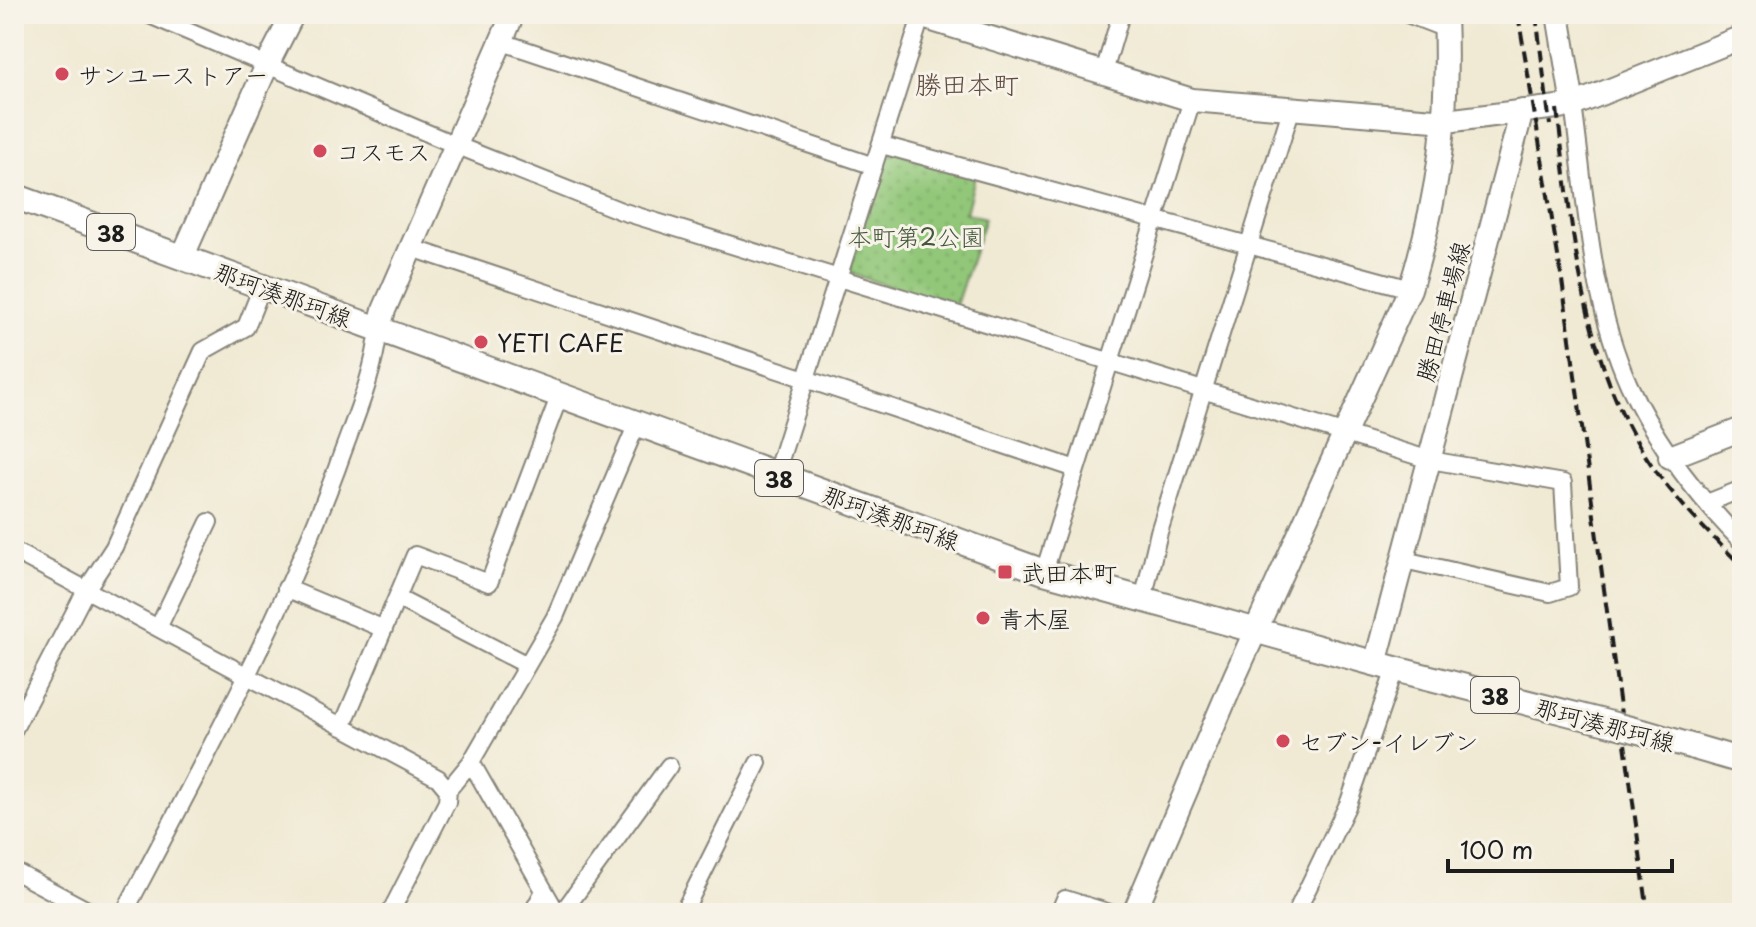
<svg xmlns="http://www.w3.org/2000/svg" width="1756" height="927" font-family="'Playpen Sans','Klee One',sans-serif">
  <style>
    .grass { fill: url(#grass-dots); stroke: #57724a; stroke-width: 2 }
    .lines { fill: none; stroke-linecap: round; stroke-linejoin: round }
    .street-casing { stroke: #868378; stroke-width: 20 }
    .secondary-casing { stroke: #868378; stroke-width: 26 }
    .primary-casing { stroke: #868378; stroke-width: 28 }
    .street { stroke: #fff; stroke-width: 16 }
    .secondary { stroke: #fff; stroke-width: 22 }
    .primary { stroke: #fff; stroke-width: 24 }
    .rail { stroke: #1c1c1c; stroke-width: 4; stroke-dasharray: 12 6; stroke-linecap: butt }
    .primary-bridge-casing { stroke: #868378; stroke-width: 28; stroke-linecap: butt }
    .primary-bridge { stroke: #fff; stroke-width: 24 }
    .poi-dot { fill: #d1495b; stroke: #f7f3e8; stroke-width: 3 }
    .labels { text-anchor: middle; dominant-baseline: central; stroke-width: 6; stroke-linejoin: round; paint-order: stroke }
    .shield { fill: #f7f3e8; stroke: #5e5c59; stroke-width: 2 }
    .shield-label { font-size: 22px; font-weight: bold; fill: #1c1c1c }
    .poi-label { font-size: 24px; fill: #1c1c1c; stroke: #f7f3e8; text-anchor: start }
    .park-label { font-size: 24px; fill: #45583d; stroke: #f7f3e8 }
    .street-label { font-size: 24px; fill: #1c1c1c; stroke: #f7f3e8 }
    .neighbourhood-label { font-size: 26px; fill: #604b40; stroke: #f7f3e8 }
  </style>
  <defs>
    <pattern id="grass-dots" width="8" height="8" patternUnits="userSpaceOnUse" patternTransform="scale(2)"><rect width="8" height="8" fill="#92c779"/><path d="M2 2h.1M6 6h.1" fill="none" stroke="#7daa68" stroke-width="1.8" stroke-linecap="round"/></pattern>
  </defs>
  <rect width="100%" height="100%" fill="#f7f3e8"/>
  <filter id="ink" filterUnits="userSpaceOnUse"><feTurbulence type="fractalNoise" baseFrequency=".0125" numOctaves="2"/><feDisplacementMap in="SourceGraphic" scale="16" xChannelSelector="R" yChannelSelector="G"/><feConvolveMatrix kernelMatrix="1 2 1 2 8 2 1 2 1" color-interpolation-filters="sRGB"/></filter>
  <filter id="wash" filterUnits="userSpaceOnUse"><feTurbulence type="fractalNoise" baseFrequency=".006" numOctaves="4" result="noise"/><feDisplacementMap in="SourceGraphic" scale="32" xChannelSelector="R" yChannelSelector="G"/><feGaussianBlur stdDeviation="1.8" result="paint"/><feColorMatrix in="noise" values="0 0 0 0 0 0 0 0 0 0 0 0 0 0 0 0 0 1.4 0 .05"/><feComposite in="paint" operator="in"/></filter>
  <g filter="url(#wash)">
    <rect width="100%" height="100%" fill="#f0ead4"/>
    <!-- grass -->
    <path class="grass" d="M896,152L975,177L966,213L985,218L955,308L852,274L850,268L884,158Z"/>
  </g>
  <g filter="url(#ink)">
    <g class="lines">
      <defs>
        <path id="street" d="M147,14L458,146L621,211L1430,460L1563,483L1569,587L1550,593L1404,560
          M1407,14L1446,29
          M14,17L15,14
          M502,42L874,166
          M1104,72L1121,14
          M1573,105C1586,197 1590,299 1629,385C1656,443 1697,496 1742,542
          M882,145L1410,289
          M412,248L1076,469
          M775,476L921,17
          M1707,503L1742,489
          M14,551L438,778L448,790L447,802L390,913
          M1044,572L1192,100
          M286,588L384,629
          M397,598L527,665
          M1143,600L1159,532L1291,110
          M158,628L209,522
          M342,727L415,555L489,583L559,397
          M14,729L86,590L114,547L203,351L246,327L262,287
          M471,762L557,913
          M448,790L471,762L555,617L636,426
          M14,871L93,913
          M124,913C201,767 280,622 337,468C353,422 374,377 379,328
          M532,913L544,891
          M562,913L669,766
          M683,913L758,763
          M1059,913L1065,899L1110,913
          M1296,913L1349,802L1395,669"/>
        <path id="secondary" d="M913,14L1192,100L1446,121L1573,105L1742,37
          M1558,14L1573,105
          M182,258L267,65L293,14
          M379,328L384,310L513,14
          M1670,457L1742,429
          M1375,664L1522,111
          M1134,913L1235,676L1410,289C1440,192 1449,115 1445,14"/>
        <path id="primary" d="M14,196L1044,572L1395,669L1615,725
          M1646,733L1742,761"/>
      </defs>
      <!-- street casing -->
      <use href="#street" class="street-casing"/>
      <!-- secondary casing -->
      <use href="#secondary" class="secondary-casing"/>
      <!-- primary casing -->
      <use href="#primary" class="primary-casing"/>
      <!-- street -->
      <use href="#street" class="street"/>
      <!-- secondary -->
      <use href="#secondary" class="secondary"/>
      <!-- primary -->
      <use href="#primary" class="primary"/>
      <!-- rail -->
      <path class="rail" d="M1518,14L1562,280L1648,913
        M1536,14L1550,125
        M1557,109C1572,227 1581,359 1649,461C1675,500 1708,533 1742,566"/>
      <defs>
        <path id="primary-bridge" d="M1615,725L1646,733"/>
      </defs>
      <!-- primary-bridge casing -->
      <use href="#primary-bridge" class="primary-bridge-casing"/>
      <!-- primary-bridge -->
      <use href="#primary-bridge" class="primary-bridge"/>
    </g>
  </g>
  <!-- markers -->
  <g class="poi-dot">
    <circle cx="62" cy="74" r="8"/>
    <circle cx="320" cy="151" r="8"/>
    <circle cx="481" cy="342" r="8"/>
    <rect x="997" y="564" width="16" height="16" rx="4"/>
    <circle cx="983" cy="618" r="8"/>
    <circle cx="1283" cy="741" r="8"/>
  </g>
  <g class="labels">
    <!-- shield labels -->
    <g class="shield">
      <rect x="87" y="214" width="48" height="36" rx="6"/>
      <rect x="755" y="460" width="48" height="36" rx="6"/>
      <rect x="1471" y="677" width="48" height="36" rx="6"/>
    </g>
    <g class="shield-label">
      <text x="111" y="232">38</text>
      <text x="779" y="478">38</text>
      <text x="1495" y="695">38</text>
    </g>
    <!-- poi labels -->
    <g class="poi-label">
      <text x="78" y="74">サンユーストアー</text>
      <text x="336" y="151">コスモス</text>
      <text x="497" y="342">YETI CAFE</text>
      <text x="1021" y="572">武田本町</text>
      <text x="999" y="618">青木屋</text>
      <text x="1299" y="741">セブン-イレブン</text>
    </g>
    <!-- park labels -->
    <g class="park-label">
      <text x="916" y="236">本町第2公園</text>
    </g>
    <!-- street labels -->
    <g class="street-label">
      <text transform="translate(283 294) rotate(20)">那珂湊那珂線</text>
      <text transform="translate(1442 311) rotate(-75)">勝田停車場線</text>
      <text transform="translate(891 517) rotate(20)">那珂湊那珂線</text>
      <text transform="translate(1605 724) rotate(15)">那珂湊那珂線</text>
    </g>
    <!-- neighbourhood labels -->
    <g class="neighbourhood-label">
      <text x="967" y="83">勝田本町</text>
    </g>
  </g>
  <!-- margin -->
  <rect width="1756" height="927" fill="none" stroke="#f7f3e8" stroke-width="48"/>
  <!-- scale -->
  <path d="M1448 859v12h224v-12" fill="none" stroke="#1c1c1c" stroke-width="4"/>
  <text x="1460" y="859" font-size="24" fill="#1c1c1c" stroke="#f7f3e8" stroke-width="6" paint-order="stroke">100 m</text>
</svg>
